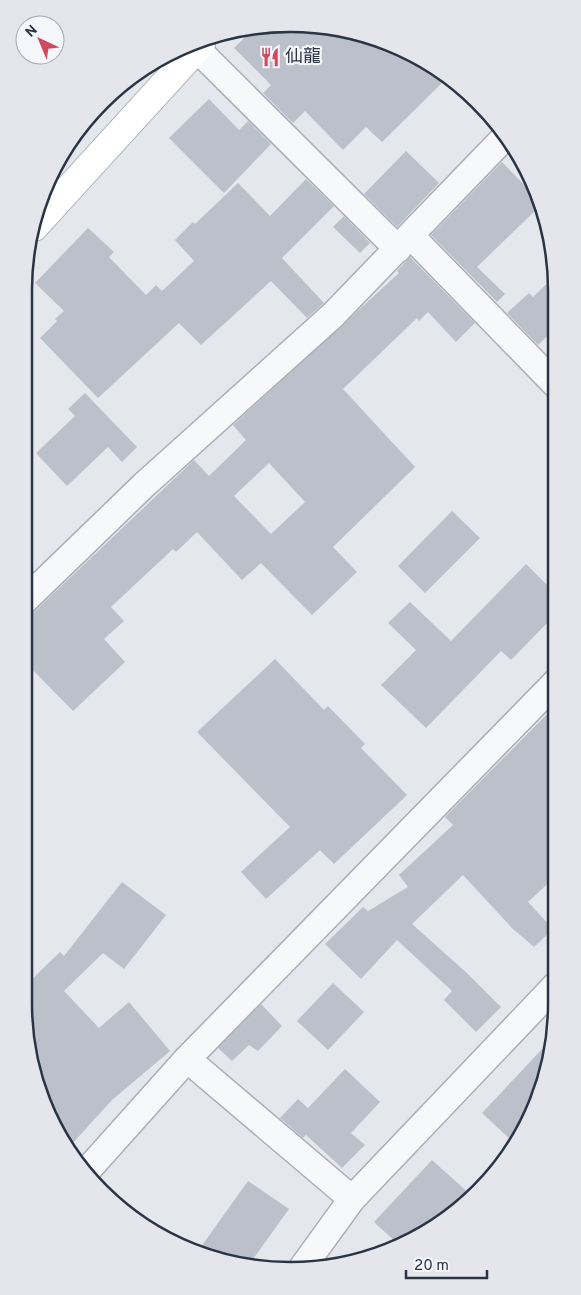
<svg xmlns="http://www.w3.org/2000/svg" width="581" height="1295" font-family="Overpass,'Noto Sans JP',sans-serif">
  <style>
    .building { fill: #bbc0ca; fill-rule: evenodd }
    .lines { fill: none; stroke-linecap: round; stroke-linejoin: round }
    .street-casing { stroke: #a9aeb7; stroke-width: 29 }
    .secondary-casing { stroke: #a9aeb7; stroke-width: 30 }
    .street { stroke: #f7f8fa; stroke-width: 26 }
    .secondary { stroke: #fff; stroke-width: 28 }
    .labels { text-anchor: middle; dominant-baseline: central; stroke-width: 4.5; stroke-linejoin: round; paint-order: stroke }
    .poi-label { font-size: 18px; fill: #2b3445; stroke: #f4f6f9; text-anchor: start }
    .rim { fill: none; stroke: #2b3445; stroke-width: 2.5 }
  </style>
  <rect width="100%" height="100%" fill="#e4e7ec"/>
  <!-- building -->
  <path class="building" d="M273,24L377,38L381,40L398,58L400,55L406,61L412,56L439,69L448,77L382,142L366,127L343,150L305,111L293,123L263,93L271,85L234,48L252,30Z
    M209,99L239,130L248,121L271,144L224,193L169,138Z
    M406,151L439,183L397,227L364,194Z
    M502,162L540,201L541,205L477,267L505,294L497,302L431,235Z
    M306,179L334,206L282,258L324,303L307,318L271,281L201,345L179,323L98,398L40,338L57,321L55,319L64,311L35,283L88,228L114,252L109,257L146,295L156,285L162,291L194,261L175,240L193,222L195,224L238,183L270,216Z
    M344,216L376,249L370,243L360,253L333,227Z
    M410,257L475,323L456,342L428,312L419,321L417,318L343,389L415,467L333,547L357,572L312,615L261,563L242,580L197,532L176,552L173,549L111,607L124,621L104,639L125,662L73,711L24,661V616L28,615L34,612L194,460L209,476L246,440L233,425L399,273L397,271ZM269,463L305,502L271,534L234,496Z
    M555,276V329L538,345L507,313L529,293L533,297Z
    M85,393L137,447L122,462L108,447L67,486L36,453L75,416L68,409Z
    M452,511L480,538L425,593L398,566Z
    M24,561L33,571L24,580Z
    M526,564L556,594V614L511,660L501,651L426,728L381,685L416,650L388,623L410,602L451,641Z
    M275,659L324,710L328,706L365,744L361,748L407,795L334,864L320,850L266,899L241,872L290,827L197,732Z
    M556,705L557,875L528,902L553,929L534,947L512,928L463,875L412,924L469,975L501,1007L476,1032L444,1000L452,991L397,940L361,979L325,944L363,907L368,911L408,887L399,875L453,825L445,817Z
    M122,882L166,915L124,969L103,953L64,991L99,1028L129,1002L170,1051L112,1100L70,1146L38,1091L24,1004V987L60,952L64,956Z
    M333,983L364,1012L328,1050L297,1021Z
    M261,1004L282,1026L258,1051L249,1045L232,1061L218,1048Z
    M544,1047L550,1051L543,1091L513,1142L482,1113Z
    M345,1069L380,1102L351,1133L365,1145L342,1168L306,1135L303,1138L280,1118L298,1099L308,1108Z
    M432,1160L472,1196L424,1236L398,1244L374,1222Z
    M248,1181L289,1209L248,1266H239L198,1251Z"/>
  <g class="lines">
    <defs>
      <path id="street" d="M197,49L398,249
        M411,236L555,384
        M24,601L144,485L333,315L505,137
        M187,1059L352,1199
        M85,1173L187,1059L556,682
        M302,1268L352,1199L557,984"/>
      <path id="secondary" d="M34,227L201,44"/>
    </defs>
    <!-- street casing -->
    <use href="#street" class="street-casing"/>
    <!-- secondary casing -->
    <use href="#secondary" class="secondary-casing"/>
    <!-- street -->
    <use href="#street" class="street"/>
    <!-- secondary -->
    <use href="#secondary" class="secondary"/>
  </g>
  <!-- icons -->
  <defs>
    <symbol id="restaurant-bare" viewBox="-9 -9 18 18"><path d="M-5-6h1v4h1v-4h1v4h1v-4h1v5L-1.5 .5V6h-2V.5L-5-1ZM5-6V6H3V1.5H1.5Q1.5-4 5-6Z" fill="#d1495b" stroke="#f4f6f9" stroke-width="2.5" paint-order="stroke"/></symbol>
  </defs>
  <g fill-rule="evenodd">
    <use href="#restaurant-bare" x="256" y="43" width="28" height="28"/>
  </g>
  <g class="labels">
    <!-- poi labels -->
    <g class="poi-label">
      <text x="285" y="57">仙龍</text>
    </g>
  </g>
  <!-- crop -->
  <path d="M0 0H581V1295H0ZM290 32H290A258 258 0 0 1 548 290V1004A258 258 0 0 1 290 1262H290A258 258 0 0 1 32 1004V290A258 258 0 0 1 290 32Z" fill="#e4e6eb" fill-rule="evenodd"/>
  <path class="rim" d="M290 32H290A258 258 0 0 1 548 290V1004A258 258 0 0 1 290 1262H290A258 258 0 0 1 32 1004V290A258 258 0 0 1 290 32Z"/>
  <!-- north arrow -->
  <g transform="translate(40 40) rotate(316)"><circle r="24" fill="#f4f6f9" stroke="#a4a8b1"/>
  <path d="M0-4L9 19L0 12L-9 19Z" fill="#d1495b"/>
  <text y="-8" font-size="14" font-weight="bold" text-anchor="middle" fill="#2b3445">N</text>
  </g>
  <!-- scale -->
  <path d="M406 1270v8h81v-8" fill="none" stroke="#2b3445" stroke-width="2.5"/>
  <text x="414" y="1270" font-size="15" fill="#2b3445" stroke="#f4f6f9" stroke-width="4" paint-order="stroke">20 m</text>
</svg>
